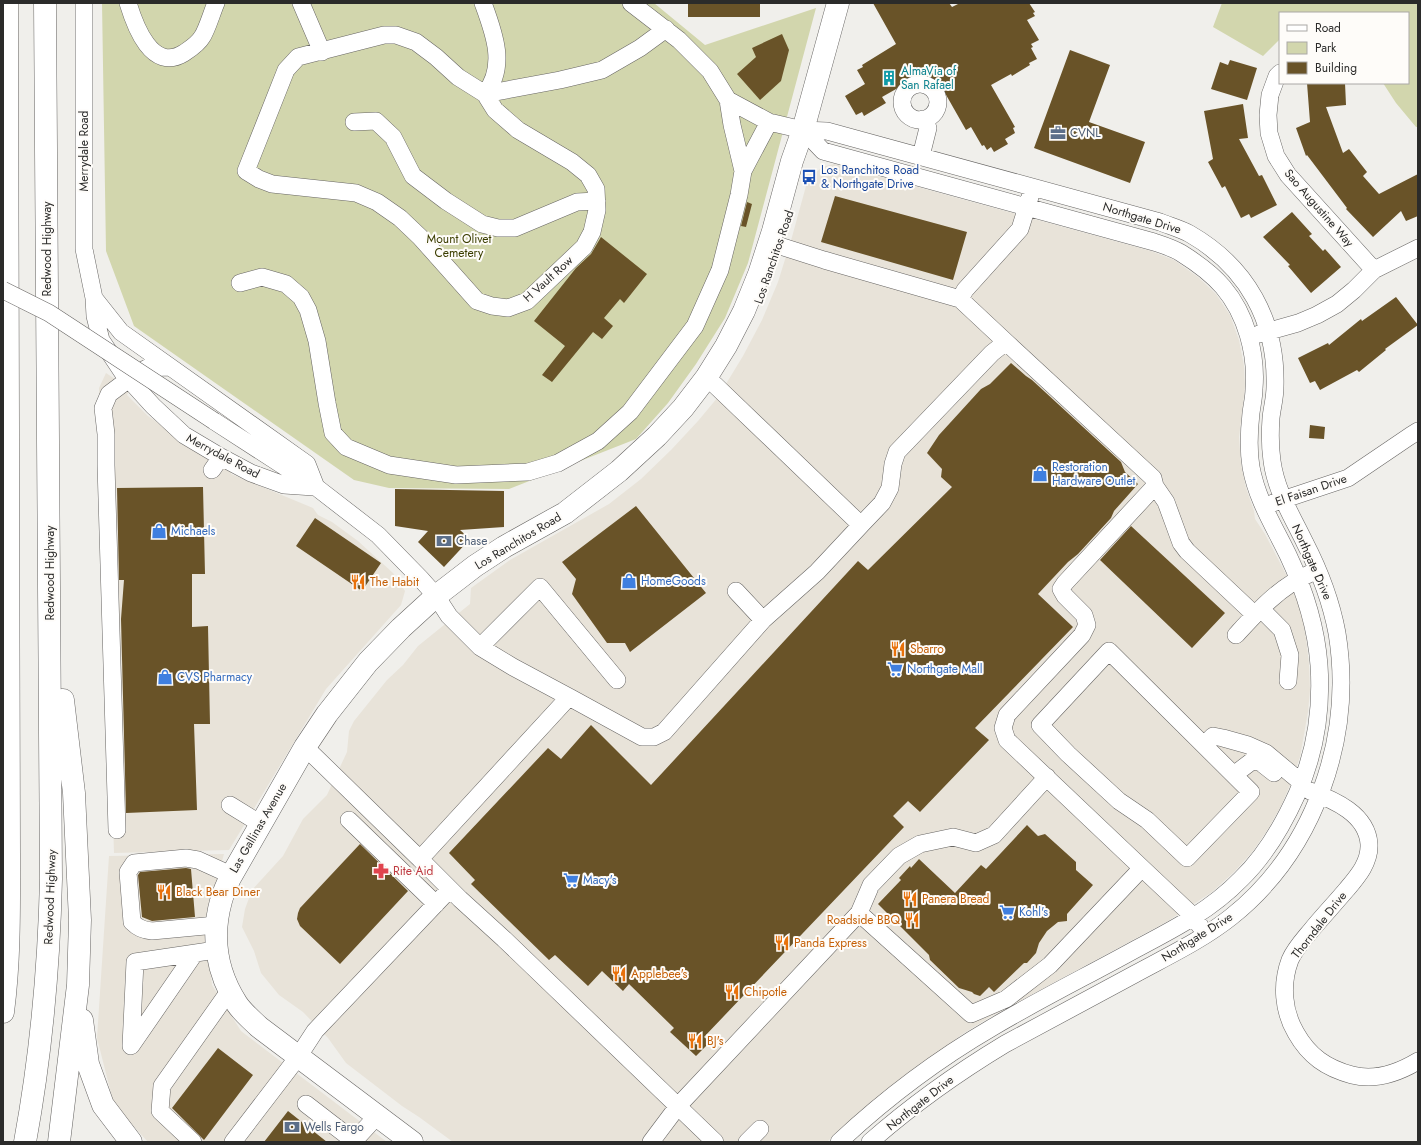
<svg xmlns="http://www.w3.org/2000/svg" width="1421" height="1145" font-family="Jost,sans-serif">
  <style>
    .built { fill: #e8e3d9 }
    .green { fill: #d2d6ad }
    .building { fill: #695328 }
    .lines { fill: none; stroke-linecap: round; stroke-linejoin: round }
    .minor-casing { stroke: #676563; stroke-width: 18 }
    .major-casing { stroke: #676563; stroke-width: 23 }
    .highway-casing { stroke: #676563; stroke-width: 23 }
    .minor { stroke: #fff; stroke-width: 17 }
    .major { stroke: #fff; stroke-width: 22 }
    .highway { stroke: #fff; stroke-width: 22 }
    .minor-bridge-casing { stroke: #676563; stroke-width: 18; stroke-linecap: butt }
    .minor-bridge { stroke: #fff; stroke-width: 17 }
    .labels { text-anchor: middle; dominant-baseline: central; stroke-width: 4; stroke-linejoin: round; paint-order: stroke }
    .culture-label { font-size: 12px; fill: #0d838f; stroke: #fefcf9; text-anchor: start }
    .service-label { font-size: 12px; fill: #4e5e75; stroke: #fefcf9; text-anchor: start }
    .street-label { font-size: 12px; fill: #2b2b2a; stroke: #fefcf9 }
    .transit-label { font-size: 12px; fill: #164399; stroke: #fefcf9; text-anchor: start }
    .park-label { font-size: 12px; fill: #3b3e01; stroke: #fefcf9 }
    .shop-label { font-size: 12px; fill: #366cbe; stroke: #fefcf9; text-anchor: start }
    .food-label { font-size: 12px; fill: #c56008; stroke: #fefcf9; text-anchor: start }
    .health-label { font-size: 12px; fill: #be3a42; stroke: #fefcf9; text-anchor: start }
  </style>
  <rect width="100%" height="100%" fill="#f0efeb"/>
  <!-- built -->
  <path class="built" d="M834,164L1151,251L1174,260L1198,277L1216,294L1230,315L1239,340L1244,366L1245,388L1239,437L1241,464L1246,488L1254,511L1255,519L1265,534L1290,582L1301,611L1306,638L1309,664L1310,690L1308,712L1300,757L1291,783L1281,806L1268,829L1253,851L1234,872L1212,892L1168,921L990,1017L961,1035L935,1056L899,1080L836,1133L827,1142H453L419,1117L402,1106L346,1063L328,1038L303,1012L279,995L261,973L254,951L242,927L245,909L252,890L283,856L303,819L327,795L347,752L349,731L354,721L387,680L403,665L418,646L470,604L471,588L510,560L609,504L641,479L671,450L698,421L718,397L743,356L762,320L778,282L792,237L806,186L815,173L822,167Z
    M106,373L130,389L127,395L148,416L201,453L232,471L231,474L313,508L318,515L332,522L358,541L393,573L405,591L401,605L326,689L229,850L114,853L99,388Z
    M224,854L205,924L212,985L241,1031L387,1142H148L114,1105L97,1038L109,856Z"/>
  <!-- green -->
  <path class="green" d="M102,3H654L705,45L816,8L748,263L725,318L696,364L668,403L636,439L509,489L389,488L354,480L134,326L106,251Z
    M1222,3H1418V127H1416L1396,103L1383,83H1408V13H1280V39L1263,56L1213,27Z"/>
  <!-- building -->
  <path class="building" d="M688,3H760V17H688Z
    M873,3H949L952,7L960,3H1029L1035,12L1033,13L1035,16L1027,20L1039,40L1031,44L1033,47L1031,48L1037,59L1029,63L1030,65L1012,76L1011,74L991,85L1015,127L1013,128L1015,133L1005,139L1008,144L994,152L991,147L987,150L984,145L982,146L971,127L966,130L941,86L912,80L882,97L886,103L864,116L862,112L856,115L845,96L865,84L857,70L863,67L862,65L896,44Z
    M782,34L789,50L781,81L760,100L737,74L756,57L752,48Z
    M1070,50L1110,65L1089,122L1145,142L1130,183L1034,148Z
    M1230,60L1257,68L1247,100L1211,89L1220,62L1228,65Z
    M1307,83H1345L1346,105L1326,107L1343,153L1349,149L1367,172L1363,176L1379,194L1418,174V216L1406,221L1401,211L1373,237L1346,209L1347,208L1307,155L1306,156L1296,128L1310,122Z
    M1243,104L1248,138L1239,139L1259,176L1262,175L1277,205L1251,218L1249,214L1241,218L1225,186L1222,188L1208,162L1213,159L1204,111Z
    M835,196L967,232L953,280L821,242Z
    M747,202L752,204L746,227L741,226Z
    M1292,212L1312,234L1309,236L1323,251L1325,249L1341,267L1311,293L1288,266L1290,265L1263,237Z
    M601,237L647,274L624,303L620,299L604,318L613,326L602,339L593,332L552,382L542,375L565,346L534,321L576,268L591,254Z
    M1396,297L1418,325L1385,349L1386,350L1359,372L1357,370L1320,390L1315,381L1310,383L1298,358L1328,343L1329,345L1361,319L1362,321Z
    M1011,363L1026,376L1032,380L1121,462L1125,472L1138,484L1114,511L1111,518L1078,554L1068,562L1038,594L1073,627L975,728L989,740L920,812L908,801L893,816L904,827L704,1037L710,1042L696,1056L670,1032L674,1028L629,984L623,991L602,971L588,986L555,955L549,960L471,884L475,880L449,853L548,748L561,759L591,725L651,785L858,561L868,570L952,487L941,477L942,469L927,453L939,435L981,389L990,384Z
    M1310,425L1325,427L1324,439L1309,438Z
    M203,487L205,574H192V627L208,626L210,724H194L197,810L126,813L121,619L124,580H119L117,488Z
    M395,489L504,491V527L460,530L470,539L444,567L418,542L428,531L395,526Z
    M636,506L706,593L630,652L625,643H607L572,594L576,579L562,562Z
    M315,518L381,563L362,591L296,546Z
    M1131,526L1225,613L1192,648L1100,560Z
    M1027,825L1038,836L1045,834L1076,862V870L1093,885L1067,914V921L1058,922L1047,931L1039,943L1036,953L1027,963H1024L994,992L989,987L980,996L974,994L972,992L959,988L930,960L929,955L878,904L901,880L899,878L910,866L911,868L919,859L955,893L981,865L986,869Z
    M360,844L408,891L340,964L300,926L297,919L298,913L300,908Z
    M186,868L191,869L195,917L152,921L142,917L138,875L140,872Z
    M218,1048L253,1075L204,1140L172,1108Z
    M288,1111L327,1142H264Z"/>
  <g class="lines">
    <defs>
      <path id="minor" d="M84,3V249L94,298L95,316L101,340L123,373L153,406L184,435L221,457L251,473L284,485L314,487
        M128,3C135,26 152,73 184,53C190,49 198,44 202,37C207,30 212,12 216,3
        M301,3L322,52
        M483,3C494,33 507,66 485,94
        M631,3L679,40L710,71L728,100L732,125L743,171
        M384,35H396L416,42L436,57L458,77L485,94L495,110L518,130L572,162L588,175L596,189L597,210L592,232L584,247L527,301L508,308L492,306L477,301L420,237L400,218L377,202L356,193L272,184L259,179L246,171L286,70L298,57Z
        M1280,73L1277,76L1270,95L1268,115L1269,133L1276,156L1288,175L1374,270
        M902 102a18 18 0 1 1 36 0a18 18 0 1 1-36 0Z
        M485,94L560,80L602,70L640,48L666,29
        M728,100L769,122L803,130L827,131L1160,222C1170,226 1181,229 1190,234C1247,267 1277,321 1275,387C1275,398 1272,408 1271,418C1270,432 1270,447 1272,461C1276,491 1292,516 1305,543C1320,572 1331,601 1337,633C1354,737 1315,850 1231,917C1202,940 1168,956 1135,974C1092,997 1048,1021 1005,1044C957,1073 912,1105 870,1142
        M354,122L376,121L393,137L413,176L446,201L482,224L498,228H515L577,202L597,201
        M803,130L823,151L1154,242C1163,245 1173,248 1181,253C1197,263 1212,274 1223,287C1246,314 1257,354 1254,389C1254,397 1252,405 1251,413C1249,431 1248,449 1251,467C1257,500 1274,526 1288,555C1305,591 1316,625 1319,665C1322,709 1315,754 1297,794C1283,825 1266,855 1241,879C1211,910 1174,929 1136,949C1089,975 1040,999 993,1027C938,1059 886,1098 839,1142
        M921,156L928,128L923,119
        M780,246L824,260L960,299
        M240,283L262,277L286,284L301,297L308,310L317,341L327,403L333,433L346,447L389,465L456,475L528,472L558,463L598,441L630,412L695,326L720,270L739,195L743,171L769,122
        M94,298L121,332L307,464L316,487
        M1259,334L1298,323L1317,315L1337,304L1354,290L1374,270L1418,248
        M1006,342L960,299L965,290L1020,229L1030,197
        M214,421L316,487L378,535L420,578L436,596L449,616L480,647L513,667L569,697L420,859L305,747
        M212,470L221,457
        M1155,486L1166,502L1181,543L1187,551L1255,615
        M1273,503L1348,478L1410,436L1418,431
        M736,591L763,620L817,572L861,525
        M1262,610L1282,630L1290,655L1288,681
        M1236,635C1257,612 1279,587 1309,574
        M480,647L540,587L617,680
        M1109,651L1251,792L1187,858L1147,820L1119,801L1068,754L1040,725Z
        M569,697L642,737H654L664,732L763,620
        M1205,744L1213,736L1223,738L1248,745L1266,753L1302,783
        M1235,774L1252,761L1260,762L1274,773
        M1310,791C1334,800 1367,814 1369,844C1370,862 1358,876 1347,889C1336,902 1324,915 1313,928C1305,938 1295,948 1290,960C1281,984 1283,1011 1296,1033C1309,1056 1326,1068 1352,1075C1375,1081 1398,1073 1418,1061
        M230,805L261,824
        M349,820L436,904
        M117,830L106,465V434L103,408L109,394L129,379L147,368L169,367
        M420,859L460,899L504,939L715,1142
        M1142,868L1194,917L1200,926
        M859,913L871,885L899,856L920,844L953,837L976,843L994,835L1047,777
        M216,925L152,931C143,930 138,928 132,922L128,872L134,863L186,858L198,860L231,875
        M195,953L131,1046L135,962L216,950
        M306,1104L354,1141
        M193,1142L160,1111L162,1086L230,990
        M233,1142L298,1057L315,1031L450,889
        M353,1142L377,1116
        M651,1142L678,1106L859,913L971,1014L1006,999L1050,965L1142,868L1007,740L1003,728L1007,715L1082,635L1087,625L1084,615L1065,596L1061,589L1065,583L1155,486L1153,478L1006,342L992,353L897,452L893,464L890,488L882,503L861,525L715,385L706,378
        M747,1142L760,1129"/>
      <path id="major" d="M412,1142L259,1027C252,1020 243,1013 237,1004C217,973 211,937 221,901C223,893 227,885 230,878L305,747L327,714L368,662L401,628L436,596L475,566L504,547L565,513L619,471L657,436L683,408L706,378L726,346L744,311L759,274L773,231L792,161L803,130L838,3"/>
      <path id="highway" d="M3,1012C10,959 9,905 9,853L7,3
        M82,1020L88,1064L103,1105L131,1142
        M25,1142C41,1055 49,967 51,879L45,3
        M59,1142L78,985L80,920L74,793L63,700"/>
    </defs>
    <!-- minor casing -->
    <use href="#minor" class="minor-casing"/>
    <!-- major casing -->
    <use href="#major" class="major-casing"/>
    <!-- highway casing -->
    <use href="#highway" class="highway-casing"/>
    <!-- minor -->
    <use href="#minor" class="minor"/>
    <!-- major -->
    <use href="#major" class="major"/>
    <!-- highway -->
    <use href="#highway" class="highway"/>
    <defs>
      <path id="minor-bridge" d="M3,290L49,313L214,421"/>
    </defs>
    <!-- minor-bridge casing -->
    <use href="#minor-bridge" class="minor-bridge-casing"/>
    <!-- minor-bridge -->
    <use href="#minor-bridge" class="minor-bridge"/>
  </g>
  <!-- icons -->
  <defs>
    <symbol id="building-bare" viewBox="-9 -9 18 18"><path d="M-4-6H4V6H1V3H-1V6H-4ZM-2.5-4.3h1.7v1.8h-1.7ZM.8-4.3h1.7v1.8H.8ZM-2.5-1h1.7V.8h-1.7ZM.8-1h1.7V.8H.8Z" fill="#0f9aa8" stroke="#fefcf9" stroke-width="2.5" paint-order="stroke"/></symbol>
    <symbol id="office-bare" viewBox="-9 -9 18 18"><path d="M-6-3h4V-5.5h4V-3h4V5H-6ZM-1-4.5V-3h2v-1.5ZM-6 0V1H6V0Z" fill="#5c6f8a" stroke="#fefcf9" stroke-width="2.5" paint-order="stroke"/></symbol>
    <symbol id="bus-bare" viewBox="-9 -9 18 18"><path d="M-5-6H5V4H4V6H2V4H-2V6H-4V4H-5ZM-3.5-4V0h7V-4ZM-3.5 1.2v1.5H-2V1.2ZM2 1.2v1.5H3.5V1.2Z" fill="#1a4fb4" stroke="#fefcf9" stroke-width="2.5" paint-order="stroke"/></symbol>
    <symbol id="shop-bare" viewBox="-9 -9 18 18"><path d="M-5-2.5h2.3a2.7 3.5 0 0 1 5.4 0H5L5.5 6h-11ZM-1.5-2.5h3a1.5 2.3 0 0 0-3 0Z" fill="#3f7fe0" stroke="#fefcf9" stroke-width="2.5" paint-order="stroke"/></symbol>
    <symbol id="bank-bare" viewBox="-9 -9 18 18"><path d="M-6-4H6V4H-6ZM0-2.3a2.3 2.3 0 1 0 0 4.6a2.3 2.3 0 1 0 0-4.6Z" fill="#5c6f8a" stroke="#fefcf9" stroke-width="2.5" paint-order="stroke"/></symbol>
    <symbol id="restaurant-bare" viewBox="-9 -9 18 18"><path d="M-5-6h1v4h1v-4h1v4h1v-4h1v5L-1.5 .5V6h-2V.5L-5-1ZM5-6V6H3V1.5H1.5Q1.5-4 5-6Z" fill="#e8710a" stroke="#fefcf9" stroke-width="2.5" paint-order="stroke"/></symbol>
    <symbol id="supermarket-bare" viewBox="-9 -9 18 18"><path d="M-6-5.5h2.5l.6 2H6L4.5 2H-2.5L-4.4-4H-6ZM-1.5 3.2a1.3 1.3 0 1 0 .1 0ZM3 3.2a1.3 1.3 0 1 0 .1 0Z" fill="#3f7fe0" stroke="#fefcf9" stroke-width="2.5" paint-order="stroke"/></symbol>
    <symbol id="pharmacy-bare" viewBox="-9 -9 18 18"><path d="M-2-6h4v4h4v4h-4v4h-4v-4h-4v-4h4Z" fill="#e0444e" stroke="#fefcf9" stroke-width="2.5" paint-order="stroke"/></symbol>
  </defs>
  <g fill-rule="evenodd">
    <use href="#building-bare" x="878" y="67" width="22" height="22"/>
    <use href="#office-bare" x="1047" y="122" width="22" height="22"/>
    <use href="#bus-bare" x="798" y="166" width="22" height="22"/>
    <use href="#shop-bare" x="1029" y="463" width="22" height="22"/>
    <use href="#shop-bare" x="148" y="520" width="22" height="22"/>
    <use href="#bank-bare" x="433" y="530" width="22" height="22"/>
    <use href="#shop-bare" x="618" y="570" width="22" height="22"/>
    <use href="#restaurant-bare" x="347" y="571" width="22" height="22"/>
    <use href="#restaurant-bare" x="887" y="638" width="22" height="22"/>
    <use href="#supermarket-bare" x="884" y="658" width="22" height="22"/>
    <use href="#shop-bare" x="154" y="666" width="22" height="22"/>
    <use href="#pharmacy-bare" x="370" y="860" width="22" height="22"/>
    <use href="#supermarket-bare" x="560" y="869" width="22" height="22"/>
    <use href="#restaurant-bare" x="153" y="881" width="22" height="22"/>
    <use href="#restaurant-bare" x="899" y="888" width="22" height="22"/>
    <use href="#supermarket-bare" x="996" y="901" width="22" height="22"/>
    <use href="#restaurant-bare" x="901" y="909" width="22" height="22"/>
    <use href="#restaurant-bare" x="771" y="932" width="22" height="22"/>
    <use href="#restaurant-bare" x="608" y="963" width="22" height="22"/>
    <use href="#restaurant-bare" x="721" y="981" width="22" height="22"/>
    <use href="#restaurant-bare" x="684" y="1030" width="22" height="22"/>
    <use href="#bank-bare" x="281" y="1116" width="22" height="22"/>
  </g>
  <g class="labels">
    <!-- culture labels -->
    <g class="culture-label">
      <text x="901" y="71">AlmaVia of<tspan x="901" dy="14">San Rafael</tspan></text>
    </g>
    <!-- service labels -->
    <g class="service-label">
      <text x="1070" y="133">CVNL</text>
      <text x="456" y="541">Chase</text>
      <text x="304" y="1127">Wells Fargo</text>
    </g>
    <!-- street labels -->
    <g class="street-label">
      <text transform="translate(84 151) rotate(-90)">Merrydale Road</text>
      <text transform="translate(1319 208) rotate(49)">Sao Augustine Way</text>
      <text transform="translate(1142 218) rotate(17)">Northgate Drive</text>
      <text transform="translate(47 249) rotate(-90)">Redwood Highway</text>
      <text transform="translate(774 257) rotate(-71)">Los Ranchitos Road</text>
      <text transform="translate(548 279) rotate(-42)">H Vault Row</text>
      <text transform="translate(223 456) rotate(28)">Merrydale Road</text>
      <text transform="translate(1311 490) rotate(-19)">El Faisan Drive</text>
      <text transform="translate(518 541) rotate(-31)">Los Ranchitos Road</text>
      <text transform="translate(1312 562) rotate(66)">Northgate Drive</text>
      <text transform="translate(50 573) rotate(-90)">Redwood Highway</text>
      <text transform="translate(258 828) rotate(-60)">Las Gallinas Avenue</text>
      <text transform="translate(50 897) rotate(-88)">Redwood Highway</text>
      <text transform="translate(1319 925) rotate(-52)">Thorndale Drive</text>
      <text transform="translate(1197 937) rotate(-32)">Northgate Drive</text>
      <text transform="translate(920 1103) rotate(-38)">Northgate Drive</text>
    </g>
    <!-- transit labels -->
    <g class="transit-label">
      <text x="821" y="170">Los Ranchitos Road<tspan x="821" dy="14">&amp; Northgate Drive</tspan></text>
    </g>
    <!-- park labels -->
    <g class="park-label">
      <text x="459" y="239">Mount Olivet<tspan x="459" dy="14">Cemetery</tspan></text>
    </g>
    <!-- shop labels -->
    <g class="shop-label">
      <text x="1052" y="467">Restoration<tspan x="1052" dy="14">Hardware Outlet</tspan></text>
      <text x="171" y="531">Michaels</text>
      <text x="641" y="581">HomeGoods</text>
      <text x="907" y="669">Northgate Mall</text>
      <text x="177" y="677">CVS Pharmacy</text>
      <text x="583" y="880">Macy's</text>
      <text x="1019" y="912">Kohl's</text>
    </g>
    <!-- food labels -->
    <g class="food-label">
      <text x="370" y="582">The Habit</text>
      <text x="910" y="649">Sbarro</text>
      <text x="176" y="892">Black Bear Diner</text>
      <text x="922" y="899">Panera Bread</text>
      <text x="900" y="920" text-anchor="end">Roadside BBQ</text>
      <text x="794" y="943">Panda Express</text>
      <text x="631" y="974">Applebee's</text>
      <text x="744" y="992">Chipotle</text>
      <text x="707" y="1041">BJ's</text>
    </g>
    <!-- health labels -->
    <g class="health-label">
      <text x="393" y="871">Rite Aid</text>
    </g>
  </g>
  <!-- border -->
  <rect width="1421" height="1145" fill="none" stroke="#2b2b2a" stroke-width="8"/>
  <!-- legend -->
  <rect x="1279" y="12" width="130" height="72" fill="#fefcf9" stroke="#aaa8a6"/>
  <rect x="1287" y="25" width="20" height="6" fill="#ffffff" stroke="#aaa8a6"/>
  <text x="1315" y="32" font-size="12" fill="#2b2b2a">Road</text>
  <rect x="1287" y="42" width="20" height="12" fill="#d2d6ad" stroke="#aaa8a6"/>
  <text x="1315" y="52" font-size="12" fill="#2b2b2a">Park</text>
  <rect x="1287" y="62" width="20" height="12" fill="#695328" stroke="#aaa8a6"/>
  <text x="1315" y="72" font-size="12" fill="#2b2b2a">Building</text>
</svg>
